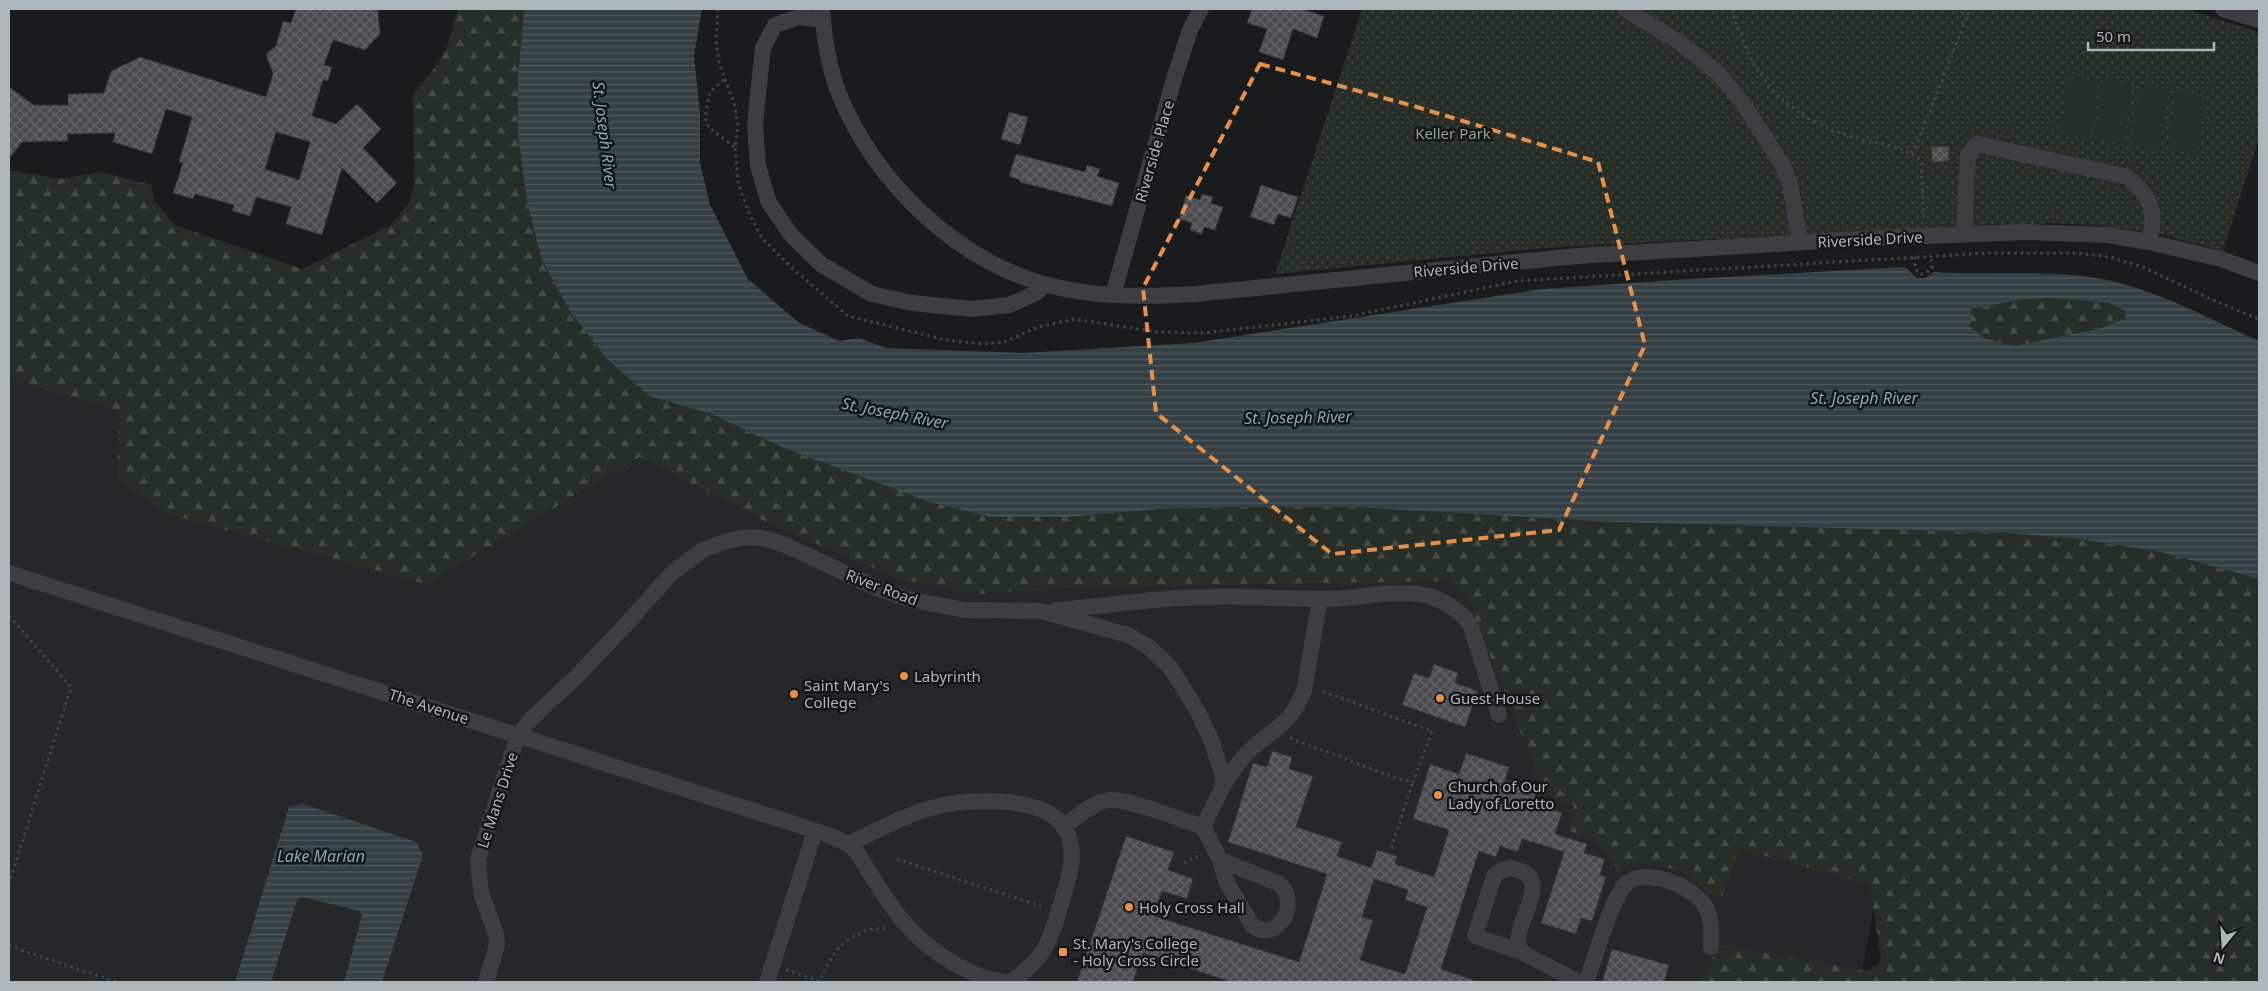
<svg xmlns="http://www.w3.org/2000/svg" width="2268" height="991" font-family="'Noto Sans',sans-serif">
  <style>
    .built { fill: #262729 }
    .grass { fill: url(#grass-dots) }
    .forest { fill: url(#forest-firs) }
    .garden { fill: #272e27 }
    .water { fill: url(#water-rules); fill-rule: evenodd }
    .building { fill: url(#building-cross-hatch); stroke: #353538; fill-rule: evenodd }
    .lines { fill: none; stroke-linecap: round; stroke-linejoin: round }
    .path { stroke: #424548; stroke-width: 3; stroke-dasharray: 2.5 4; stroke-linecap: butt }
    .minor { stroke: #3c3e41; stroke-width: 16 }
    .marked { fill: none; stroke: #e5914a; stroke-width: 4; stroke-dasharray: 10 6; stroke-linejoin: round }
    .poi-dot { fill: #e5914a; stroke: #151617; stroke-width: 2 }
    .labels { text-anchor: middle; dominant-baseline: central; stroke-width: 5; stroke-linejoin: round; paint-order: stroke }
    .park-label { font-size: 15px; fill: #8ba487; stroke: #151617 }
    .street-label { font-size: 15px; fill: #aeb5bb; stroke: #151617 }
    .poi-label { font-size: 15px; fill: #aeb5bb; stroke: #151617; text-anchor: start }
    .water-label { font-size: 16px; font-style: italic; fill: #88a8b3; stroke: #151617 }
  </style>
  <defs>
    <pattern id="grass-dots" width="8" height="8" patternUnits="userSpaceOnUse" patternTransform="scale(1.25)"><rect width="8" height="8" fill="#272e27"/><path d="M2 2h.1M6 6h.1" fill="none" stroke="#444a44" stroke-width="1.8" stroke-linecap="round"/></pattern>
    <pattern id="forest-firs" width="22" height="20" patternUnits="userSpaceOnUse" patternTransform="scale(1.25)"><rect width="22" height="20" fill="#272e27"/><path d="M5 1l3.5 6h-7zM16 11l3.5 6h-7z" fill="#444a44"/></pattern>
    <pattern id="water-rules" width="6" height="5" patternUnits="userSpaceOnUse" patternTransform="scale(1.25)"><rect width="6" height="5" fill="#344045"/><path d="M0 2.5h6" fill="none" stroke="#4f595e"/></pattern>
    <pattern id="building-cross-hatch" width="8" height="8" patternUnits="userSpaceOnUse" patternTransform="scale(1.25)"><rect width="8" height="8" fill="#4a4c4f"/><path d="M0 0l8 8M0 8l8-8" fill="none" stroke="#626466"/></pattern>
  </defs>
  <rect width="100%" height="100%" fill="#1a1b1c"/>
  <!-- built -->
  <path class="built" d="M9,379L119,411L117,479L426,584L640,457L764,521L982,594L1072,588L1449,581L1880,874L1860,982H9Z"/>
  <!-- grass -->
  <path class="grass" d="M1362,9H2185L2259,32V138L2223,251L2159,234L2105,226L2054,223L1789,235L1545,248L1275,274Z"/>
  <!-- forest -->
  <path class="forest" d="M458,9H524L518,76V135L527,201L541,258L569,310L606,358L649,396L711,414L784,448L992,517H1068L1161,509L1248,507H1352L1612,522L2010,533L2087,540L2165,553L2259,579V982H1700L1719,947L1725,946L1867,971L1877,965L1881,960L1870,884L1739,849L1722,897L1713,896L1685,874L1658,864L1637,863L1619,871L1595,840L1569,831L1574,805L1550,796L1544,791L1467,598L1449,581L1072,588L982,594L899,579L764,521L640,457L426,584L167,514L117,479L119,411L9,379V170L61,179L101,172L151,185L154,200L175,225L302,269L391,225L410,201L414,183L413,94L436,66L447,47Z
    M2049,298L2109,303L2127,311L2125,319L2101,328L2014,346L1984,338L1970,326V309L2020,300Z"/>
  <!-- garden -->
  <path class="garden" d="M2069,75L2098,79L2090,139L2061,135Z
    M2103,80L2132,84L2124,144L2095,140Z
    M2140,85L2169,89L2160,149L2132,145Z
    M2177,91L2205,95L2197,154L2168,150Z"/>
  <!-- water -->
  <path class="water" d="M524,9H702L694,56L700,113V163L710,205L748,279L798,322L839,341L859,338L886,348L1022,353L1193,343L1542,289L1673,280L1905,267L1917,278H1925L1934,272C1992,276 2054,268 2112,281C2160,292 2214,321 2259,341V579L2165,553L2087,540L2010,533L1612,522L1352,507H1248L1161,509L1068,517H992L929,502L784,448L711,414L649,396L606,358L569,310L541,258L527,201L518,135V76ZM2049,298L2109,303L2126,311L2125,318L2101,328L2014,346L1984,338L1970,326L1971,309L2020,300Z
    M303,804L416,842L423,855L382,982H344L362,915L359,911L302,897L297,900L271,982H235L289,807Z"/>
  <!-- building -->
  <path class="building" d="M296,9L378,10L380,34L365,50L333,40L324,65L332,67L328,81L323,80L312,116L336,124L357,104L381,129L363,148L397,183L377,203L342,168L322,235L286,224L291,207L256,197L250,216L232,211L234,205L195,194L193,199L173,193L183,163L179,162L192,117L166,109L152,154L113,142L115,133L67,134L68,141L22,142L9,159V87L34,105H68V94L104,93L111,71L140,57L266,97L273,74L266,54L276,46L283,21L291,23ZM276,132L310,142L299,180L265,169Z
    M1252,9H1302L1324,16L1317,38L1293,29L1283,60L1259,52L1267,29L1247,23Z
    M1009,112L1028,117L1020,145L1001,139Z
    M1949,146V161L1932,162L1931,147Z
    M1016,154L1085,172L1087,165L1100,169L1097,176L1119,183L1112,206L1020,182V180L1009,176Z
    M1261,185L1298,197L1291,218L1278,214L1274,225L1250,217Z
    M1202,194L1213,197L1211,203L1223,207L1215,230L1204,227L1202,234L1190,230L1192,223L1179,219L1186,195L1200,200Z
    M1434,664L1458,673L1455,683L1478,691L1465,727L1402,705L1414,673L1429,678Z
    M1272,751L1292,757L1289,769L1313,776L1296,827L1342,842L1337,856L1371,868L1377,850L1397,856L1395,864L1434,877L1449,830L1413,819L1430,764L1459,774L1466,753L1509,767L1505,780L1537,790L1533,803L1562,813L1555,834L1587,844L1584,853L1605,859L1600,875L1606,877L1592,921L1581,918L1576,934L1541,923L1564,852L1522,839L1518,852L1500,846L1496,857L1479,851L1441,969L1474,980L1473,982H1231L1143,953L1133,982H1077L1126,836L1174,852L1168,870L1193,879L1187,899L1162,891L1154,916L1299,962L1327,874L1228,842L1253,763L1267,767ZM1374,879L1408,890L1405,900L1427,907L1405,974L1360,960L1373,920L1362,917Z
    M1612,949L1669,965L1664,982H1602Z"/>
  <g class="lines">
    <!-- path -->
    <path class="path" d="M718,9L716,40L719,63L734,103L738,125L735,147L738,183L749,213L762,238L790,266L848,316L946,340L983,344L1004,342L1038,327L1074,319L1157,332L1204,333L1352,316L1517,281L1988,253H2077L2110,257L2145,268L2217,302L2259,319
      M1733,9C1734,20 1739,30 1743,41C1763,91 1799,121 1850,136C1873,143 1903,145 1921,161L1924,221
      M724,80L710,92L705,117L709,128L735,147
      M1911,153L1918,141L1970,9
      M1915,257V269L1921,274L1926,273L1932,268L1931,256
      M9,616L71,687L9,884
      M1290,738L1398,779L1413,782L1432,731L1319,690
      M1391,848L1413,782
      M897,859L1044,907
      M1184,863L1201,854
      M9,946L117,982
      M786,970L820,981C832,950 851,928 887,928"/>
    <!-- minor -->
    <path class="minor" d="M822,9C824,37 829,68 839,94C875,181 953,258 1044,284C1093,298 1145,297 1195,294L1577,256L1875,238L2027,232L2108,235L2149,242L2221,259L2259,273
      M1625,9L1679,42L1718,73L1742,102L1782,164L1790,184L1800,242
      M2223,9L2259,20
      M823,20L799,17L775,25L763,48L755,123L758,166L769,203L792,236L822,265L872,294L912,303L972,309L1009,305L1036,293L1045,285
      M1964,234L1968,154L1977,144L2128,177C2150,196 2158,212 2149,242
      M1113,295L1174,79L1190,30L1201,9
      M9,573L829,835L848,844L857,852C886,900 906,937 957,965C971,973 987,980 1003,982
      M1056,610C1105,606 1154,598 1203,597C1246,595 1289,600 1332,599C1361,598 1390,590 1419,594C1439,597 1458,608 1470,624L1499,715
      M1223,786C1230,775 1237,764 1246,754C1272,728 1288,729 1304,691L1320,599
      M1063,827L1086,810L1100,802L1110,800L1123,801L1152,809L1203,827L1220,860
      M848,844C876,831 905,815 935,807C968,798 1053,794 1068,834C1076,856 1069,877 1063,897C1051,938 1047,957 1011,982
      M1220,860L1280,884C1302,908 1273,944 1252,925L1226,881Z
      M1511,868C1556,876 1517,917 1518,941C1518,944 1520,949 1521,952L1475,936L1494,876L1502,870Z
      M1521,952L1579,982
      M486,982L497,945L496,935L481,892L478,859L518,735L532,718L576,677L619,632L672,573L703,550L727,541L746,537L762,538L783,544L879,589L905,598L963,610L1041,611L1128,635L1149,647L1170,667L1197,710L1212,742L1222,774L1223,786L1203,827
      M767,982L815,831
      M1586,982C1595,960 1611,897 1627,883C1645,867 1691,886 1703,903C1713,916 1711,932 1711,947"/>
  </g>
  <!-- marked area -->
  <path class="marked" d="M1260,64L1417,107L1598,162L1645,345L1559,530L1332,554L1156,413L1143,288Z"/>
  <!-- markers -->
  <g class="poi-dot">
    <circle cx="904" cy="676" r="5"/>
    <circle cx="794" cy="694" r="5"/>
    <circle cx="1440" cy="698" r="5"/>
    <circle cx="1438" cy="795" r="5"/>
    <circle cx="1129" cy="907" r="5"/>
    <rect x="1058" y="947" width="10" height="10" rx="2.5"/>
  </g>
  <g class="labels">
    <!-- park labels -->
    <g class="park-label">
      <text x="1453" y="133">Keller Park</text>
    </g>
    <!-- street labels -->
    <g class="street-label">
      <text transform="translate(1154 151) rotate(-74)">Riverside Place</text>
      <text transform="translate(1870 239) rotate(-3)">Riverside Drive</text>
      <text transform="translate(1466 267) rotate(-5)">Riverside Drive</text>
      <text transform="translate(882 587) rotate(21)">River Road</text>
      <text transform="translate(429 706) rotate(18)">The Avenue</text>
      <text transform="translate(497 800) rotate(-72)">Le Mans Drive</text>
    </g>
    <!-- poi labels -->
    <g class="poi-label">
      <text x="914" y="676">Labyrinth</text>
      <text x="804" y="685">Saint Mary's<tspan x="804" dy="17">College</tspan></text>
      <text x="1450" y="698">Guest House</text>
      <text x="1448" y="786">Church of Our<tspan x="1448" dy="17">Lady of Loretto</tspan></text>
      <text x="1139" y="907">Holy Cross Hall</text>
      <text x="1073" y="943">St. Mary's College<tspan x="1073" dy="17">- Holy Cross Circle</tspan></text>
    </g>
    <!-- water labels -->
    <g class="water-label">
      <text transform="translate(605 135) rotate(83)">St. Joseph River</text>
      <text x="1864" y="398">St. Joseph River</text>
      <text transform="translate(895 413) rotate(11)">St. Joseph River</text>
      <text transform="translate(1298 417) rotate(-1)">St. Joseph River</text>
      <text x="321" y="856">Lake Marian</text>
    </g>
  </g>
  <!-- border -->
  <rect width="2268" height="991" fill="none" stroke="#aeb5bb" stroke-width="20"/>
  <!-- north arrow -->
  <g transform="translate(2223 946) rotate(198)" stroke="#151617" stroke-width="4" paint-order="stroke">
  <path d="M0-4L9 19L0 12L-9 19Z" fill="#aeb5bb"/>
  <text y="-8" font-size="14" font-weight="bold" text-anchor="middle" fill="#aeb5bb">N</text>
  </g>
  <!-- scale -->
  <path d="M2088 42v8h126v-8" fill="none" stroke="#aeb5bb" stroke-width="2.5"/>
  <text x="2096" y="42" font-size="15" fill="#aeb5bb" stroke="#151617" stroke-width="4" paint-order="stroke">50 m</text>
</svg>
